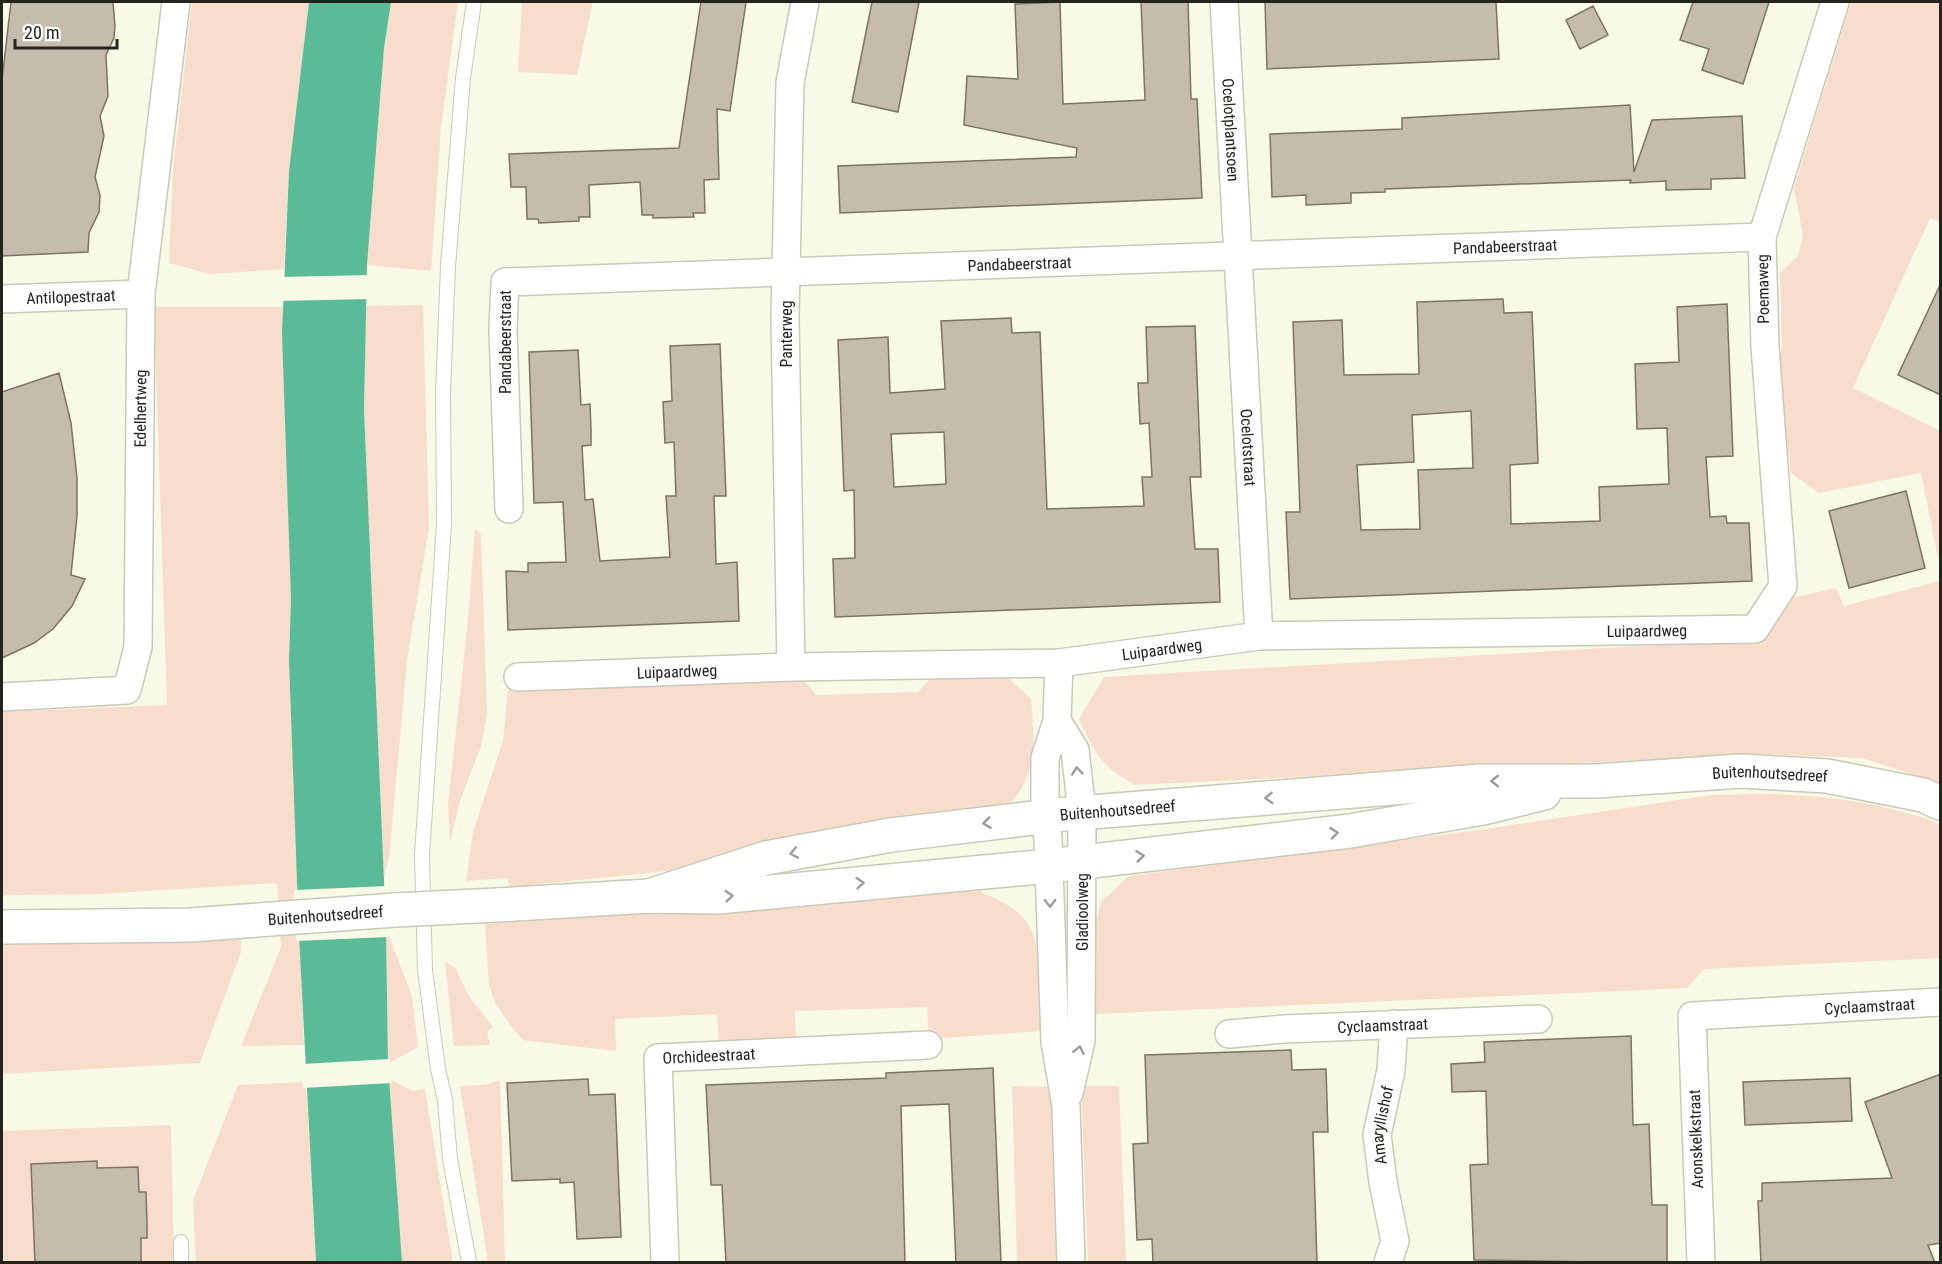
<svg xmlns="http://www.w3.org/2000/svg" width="1942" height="1264" font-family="'Roboto Condensed',sans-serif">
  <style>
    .green { fill: #f8ddcd }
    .water { fill: #59bb98 }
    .pier { fill: #f8f9e7 }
    .building { fill: #c5bcad; stroke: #7b7365; stroke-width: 1.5; fill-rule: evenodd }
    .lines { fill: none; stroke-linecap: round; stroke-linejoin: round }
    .service-casing { stroke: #c8c9b8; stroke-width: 16 }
    .minor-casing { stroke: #c8c9b8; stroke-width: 30 }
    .secondary-casing { stroke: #c8c9b8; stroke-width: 36 }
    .service { stroke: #fff; stroke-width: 14 }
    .minor { stroke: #fff; stroke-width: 27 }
    .secondary { stroke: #fff; stroke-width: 33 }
    .secondary-bridge-casing { stroke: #c8c9b8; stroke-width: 36; stroke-linecap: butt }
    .secondary-bridge { stroke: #fff; stroke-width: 33 }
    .oneway { stroke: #9c9c9a }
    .labels { text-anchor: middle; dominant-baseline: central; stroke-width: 4.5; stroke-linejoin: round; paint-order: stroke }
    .street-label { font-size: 16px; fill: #24241e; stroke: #fff }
  </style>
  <rect width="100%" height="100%" fill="#f8f9e7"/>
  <!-- green -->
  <path class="green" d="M192,2H309L289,171L284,269L210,274L169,263L173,169Z
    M391,2H458L441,127L431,271L367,265L384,48Z
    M522,2H593L577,75L518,72Z
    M1851,2H1940V222L1930,218L1853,388L1940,431V568L1921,473L1819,493L1791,473L1778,368L1782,347L1780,273L1798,256L1803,235L1794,188Z
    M423,305L429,527L407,660L389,858L384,877L364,409L366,306Z
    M154,307H283L291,599L289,661L304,1045L241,1046L281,947L277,883L98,894L2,895V712L167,705Z
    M475,529L481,534L487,715L481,746L460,801L450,843L448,804L467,630Z
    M1940,581V783L1862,758L1760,754L1135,785C1100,765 1096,755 1079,719L1104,677L1763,639L1791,598L1836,588L1844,606Z
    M1003,673L1031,699C1034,733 1038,775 1011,802C1004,809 990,812 981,816L706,867L510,887L507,878L466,881L473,832L503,741L508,690L802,678L816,695L918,692L934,675Z
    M1769,794C1828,796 1886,803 1940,824V958L1704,969L1687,988L1095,1014L1093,935L1101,902L1129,876L1479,830L1712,795Z
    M979,891C995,898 1020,909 1029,925C1043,951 1040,1001 1042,1031L929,1039L927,1007L795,1011L796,1043L719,1046L717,1014L615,1019L616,1051L522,1040L496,1005L489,985L485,924Z
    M386,928L412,996L418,1047L388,1064Z
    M241,939V952L200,1063L2,1074V945Z
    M445,961L456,969L468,995L493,1027L487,1031L490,1045L454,1046Z
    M388,1078L412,1091L425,1089L453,1262H402Z
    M500,1080L505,1262H488L460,1086L485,1085Z
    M306,1082L316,1262H196L193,1200L238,1085Z
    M1012,1086L1051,1087L1057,1262H1017Z
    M1081,1086H1119L1126,1262H1088Z
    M171,1125L174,1262H2V1131Z"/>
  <!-- water -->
  <path class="water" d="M309,2H391L384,48L367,265L364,409L386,928L388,1064L402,1262H316L299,935L289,661L291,599L282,333L289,171Z"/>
  <!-- pier -->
  <path class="pier" d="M370,275L369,299L280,301L281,277Z
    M388,886L389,937L296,941L294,890Z
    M390,1059L392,1083L303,1088L302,1064Z"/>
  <!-- building -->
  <path class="building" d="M11,2H113L115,26L114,38L106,55L108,96L100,116L104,136L95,177L100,195L99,212L89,233L88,252L2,256V80Z
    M701,2H746L730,111L717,109L719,179L704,180L705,213H693L694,217L653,218V215H642L640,182L589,185L590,217H579V221L539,223L538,219H527L526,187H511L509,154L679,148Z
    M872,2H919L898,112L852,102Z
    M1060,2L1063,104L1145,100L1141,2H1188L1191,99H1197L1202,198L840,213L838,166L1076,157L1077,148L964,125L967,76L1018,79L1015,4Z
    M1265,2H1496L1499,59L1267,69Z
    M1693,2H1769L1743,84L1702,70L1709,49L1680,40Z
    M1593,6L1608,35L1580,49L1566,20Z
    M1630,105L1634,172L1652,120L1742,116L1745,178L1711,179V189L1666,190V181L1630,183L1631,180L1385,189V192L1351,193V203L1306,205V195L1272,197L1270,134L1402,129V118Z
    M1941,283V395L1898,375Z
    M1503,299L1504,313L1532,312L1537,435L1538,463L1510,465L1511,524L1600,521L1599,487L1669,484L1667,428L1637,429L1635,364L1679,362L1677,307L1727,304L1733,456L1706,457L1710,517L1726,516L1727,523H1749L1752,581L1290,599L1286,512H1300L1293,322L1342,320L1344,375L1419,374L1417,302ZM1471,411L1473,468L1418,470L1420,529L1361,530L1357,465L1414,462L1412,415Z
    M1011,318L1012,333L1040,332L1047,509L1144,506L1142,477H1152L1149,423L1140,424L1138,383H1148L1146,327L1195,326L1201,477H1190L1194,537L1195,549H1218L1220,602L835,617L833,559L855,558L854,490L844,491L838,340L888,337L890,393L945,389L941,321ZM944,432L946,484L894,487L891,434Z
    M720,344L726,496H714L716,564L737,562L739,621L508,630L506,571L528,572V563L566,562L563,502L534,503L529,352L578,350L581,405L590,404L591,430V445L582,446L585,500L593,499L600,561L670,557L666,496H676L674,442L665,443L663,402L672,401L670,346Z
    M59,373L71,423L77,478V516L71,575L85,579L72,606L53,629L34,643L2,658V392Z
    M1906,491L1925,568L1849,588L1829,511Z
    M1631,1036L1633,1125L1649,1124L1652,1205H1667V1263L1474,1260L1470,1165L1488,1164L1486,1091L1452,1092L1451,1064L1485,1062L1484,1042Z
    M1291,1050L1292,1070L1326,1069L1328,1132H1313L1317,1263H1153L1152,1239L1137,1240L1135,1194L1133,1144L1148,1143L1145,1055Z
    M993,1068L1001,1263H956L949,1104L901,1106L905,1263H726L722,1185H711L706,1085L886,1078V1073Z
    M1941,1074V1243L1928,1245L1935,1263H1761L1758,1201H1762V1183L1892,1178L1865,1102Z
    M1850,1078L1852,1121L1745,1125L1743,1082Z
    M588,1079L589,1095L615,1094L621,1237L577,1239L574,1182L560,1183V1179L512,1181L507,1083Z
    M97,1161V1168L138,1167L139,1192H146L147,1223V1238H141V1263H35L31,1164Z"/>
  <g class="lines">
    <defs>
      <path id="service" d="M181,1242V1262
        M469,1262L450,1159L445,1100L438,1069L425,970L422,855L444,524L443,392L448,266L463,78L474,2"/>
      <g id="minor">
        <path id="s1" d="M1224,2L1259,636"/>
        <path id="s2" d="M2,299L141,294"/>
        <path id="s3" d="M509,509L503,329L505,282L1762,237"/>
        <path d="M1059,663L1057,721L1045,758V816L1048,839L1055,1042L1066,1106L1071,1262"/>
        <path d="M791,667L785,318L790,83L805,2"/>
        <path id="s4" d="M518,677L791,667L1059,663L1259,636L1755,629L1783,586L1765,347L1762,237L1835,2"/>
        <path id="s5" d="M2,697L127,690L138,647L141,294L176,2"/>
        <path d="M1057,721L1075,750L1082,812L1081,1041L1069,1093"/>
        <path id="s6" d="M1229,1034L1284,1029L1538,1019"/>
        <path id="s7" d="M665,1262L658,1058L928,1045"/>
        <path id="s8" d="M1388,1262L1395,1241L1383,1182L1377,1135L1391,1070L1394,1024"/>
        <path id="s9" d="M1701,1262L1692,1016L1940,1002"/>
      </g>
      <g id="secondary">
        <path id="s10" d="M649,896L766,858L891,835L1066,814L1480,781H1596L1741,771L1827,776L1923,795L1940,803"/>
        <path d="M497,905L649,896L718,897L1049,866L1350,831L1483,808L1544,793"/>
        <path id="s11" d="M2,927L190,925L395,910"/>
      </g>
    </defs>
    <!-- service casing -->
    <use href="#service" class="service-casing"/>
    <!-- minor casing -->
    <use href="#minor" class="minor-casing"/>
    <!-- secondary casing -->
    <use href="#secondary" class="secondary-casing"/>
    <!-- service -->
    <use href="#service" class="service"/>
    <!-- minor -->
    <use href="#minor" class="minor"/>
    <!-- secondary -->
    <use href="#secondary" class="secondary"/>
    <defs>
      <path id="secondary-bridge" d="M395,910L497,905"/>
    </defs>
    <!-- secondary-bridge casing -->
    <use href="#secondary-bridge" class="secondary-bridge-casing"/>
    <!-- secondary-bridge -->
    <use href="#secondary-bridge" class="secondary-bridge"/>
  </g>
  <!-- one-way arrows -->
  <defs><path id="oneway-chevron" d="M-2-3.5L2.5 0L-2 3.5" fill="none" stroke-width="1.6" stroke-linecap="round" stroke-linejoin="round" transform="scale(1.5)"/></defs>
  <g class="oneway">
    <use href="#oneway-chevron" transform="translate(1077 771) rotate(-96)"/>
    <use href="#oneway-chevron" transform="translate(1495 781) rotate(-180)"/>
    <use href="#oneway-chevron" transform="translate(1269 798) rotate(176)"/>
    <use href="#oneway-chevron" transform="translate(987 823) rotate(173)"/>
    <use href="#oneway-chevron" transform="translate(1334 833) rotate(-7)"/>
    <use href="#oneway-chevron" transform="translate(794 853) rotate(169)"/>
    <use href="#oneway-chevron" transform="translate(1140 856) rotate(-7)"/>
    <use href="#oneway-chevron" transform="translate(860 883) rotate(-5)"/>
    <use href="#oneway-chevron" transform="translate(729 896) rotate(-5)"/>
    <use href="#oneway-chevron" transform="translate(1050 903) rotate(89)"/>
    <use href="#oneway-chevron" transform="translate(1079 1050) rotate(-78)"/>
  </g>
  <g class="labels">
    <!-- street labels -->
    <g class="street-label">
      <text stroke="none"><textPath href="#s1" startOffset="128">Ocelotplantsoen</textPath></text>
      <text stroke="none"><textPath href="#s3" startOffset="1228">Pandabeerstraat</textPath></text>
      <text stroke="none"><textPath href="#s3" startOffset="742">Pandabeerstraat</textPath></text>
      <text transform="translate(1763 289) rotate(-91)">Poemaweg</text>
      <text stroke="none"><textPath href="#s2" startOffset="69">Antilopestraat</textPath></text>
      <text transform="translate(786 334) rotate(-90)">Panterweg</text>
      <text transform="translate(505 342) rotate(-90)">Pandabeerstraat</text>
      <text stroke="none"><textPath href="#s5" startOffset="408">Edelhertweg</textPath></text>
      <text stroke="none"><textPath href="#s1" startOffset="446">Ocelotstraat</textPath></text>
      <text stroke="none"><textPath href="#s4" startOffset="1131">Luipaardweg</textPath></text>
      <text stroke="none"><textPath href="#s4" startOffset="645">Luipaardweg</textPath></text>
      <text stroke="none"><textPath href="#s4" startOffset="159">Luipaardweg</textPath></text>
      <text stroke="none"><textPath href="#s10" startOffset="1132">Buitenhoutsedreef</textPath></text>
      <text stroke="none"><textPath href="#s10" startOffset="478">Buitenhoutsedreef</textPath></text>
      <text transform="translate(1082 912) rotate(-90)">Gladioolweg</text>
      <text stroke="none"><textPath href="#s11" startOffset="324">Buitenhoutsedreef</textPath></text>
      <text stroke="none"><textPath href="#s9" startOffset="424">Cyclaamstraat</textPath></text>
      <text stroke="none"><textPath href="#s6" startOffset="154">Cyclaamstraat</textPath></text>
      <text stroke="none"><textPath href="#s7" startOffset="255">Orchideestraat</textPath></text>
      <text stroke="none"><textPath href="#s8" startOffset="140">Amaryllishof</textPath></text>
      <text transform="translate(1696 1139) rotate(-92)">Aronskelkstraat</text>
    </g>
  </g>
  <!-- border -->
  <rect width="1942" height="1264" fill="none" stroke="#24241e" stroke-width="6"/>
  <!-- scale -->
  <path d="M15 39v9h102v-9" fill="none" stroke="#24241e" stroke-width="3"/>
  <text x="24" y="39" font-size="18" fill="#24241e" stroke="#ffffff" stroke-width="4.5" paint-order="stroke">20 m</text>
</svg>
